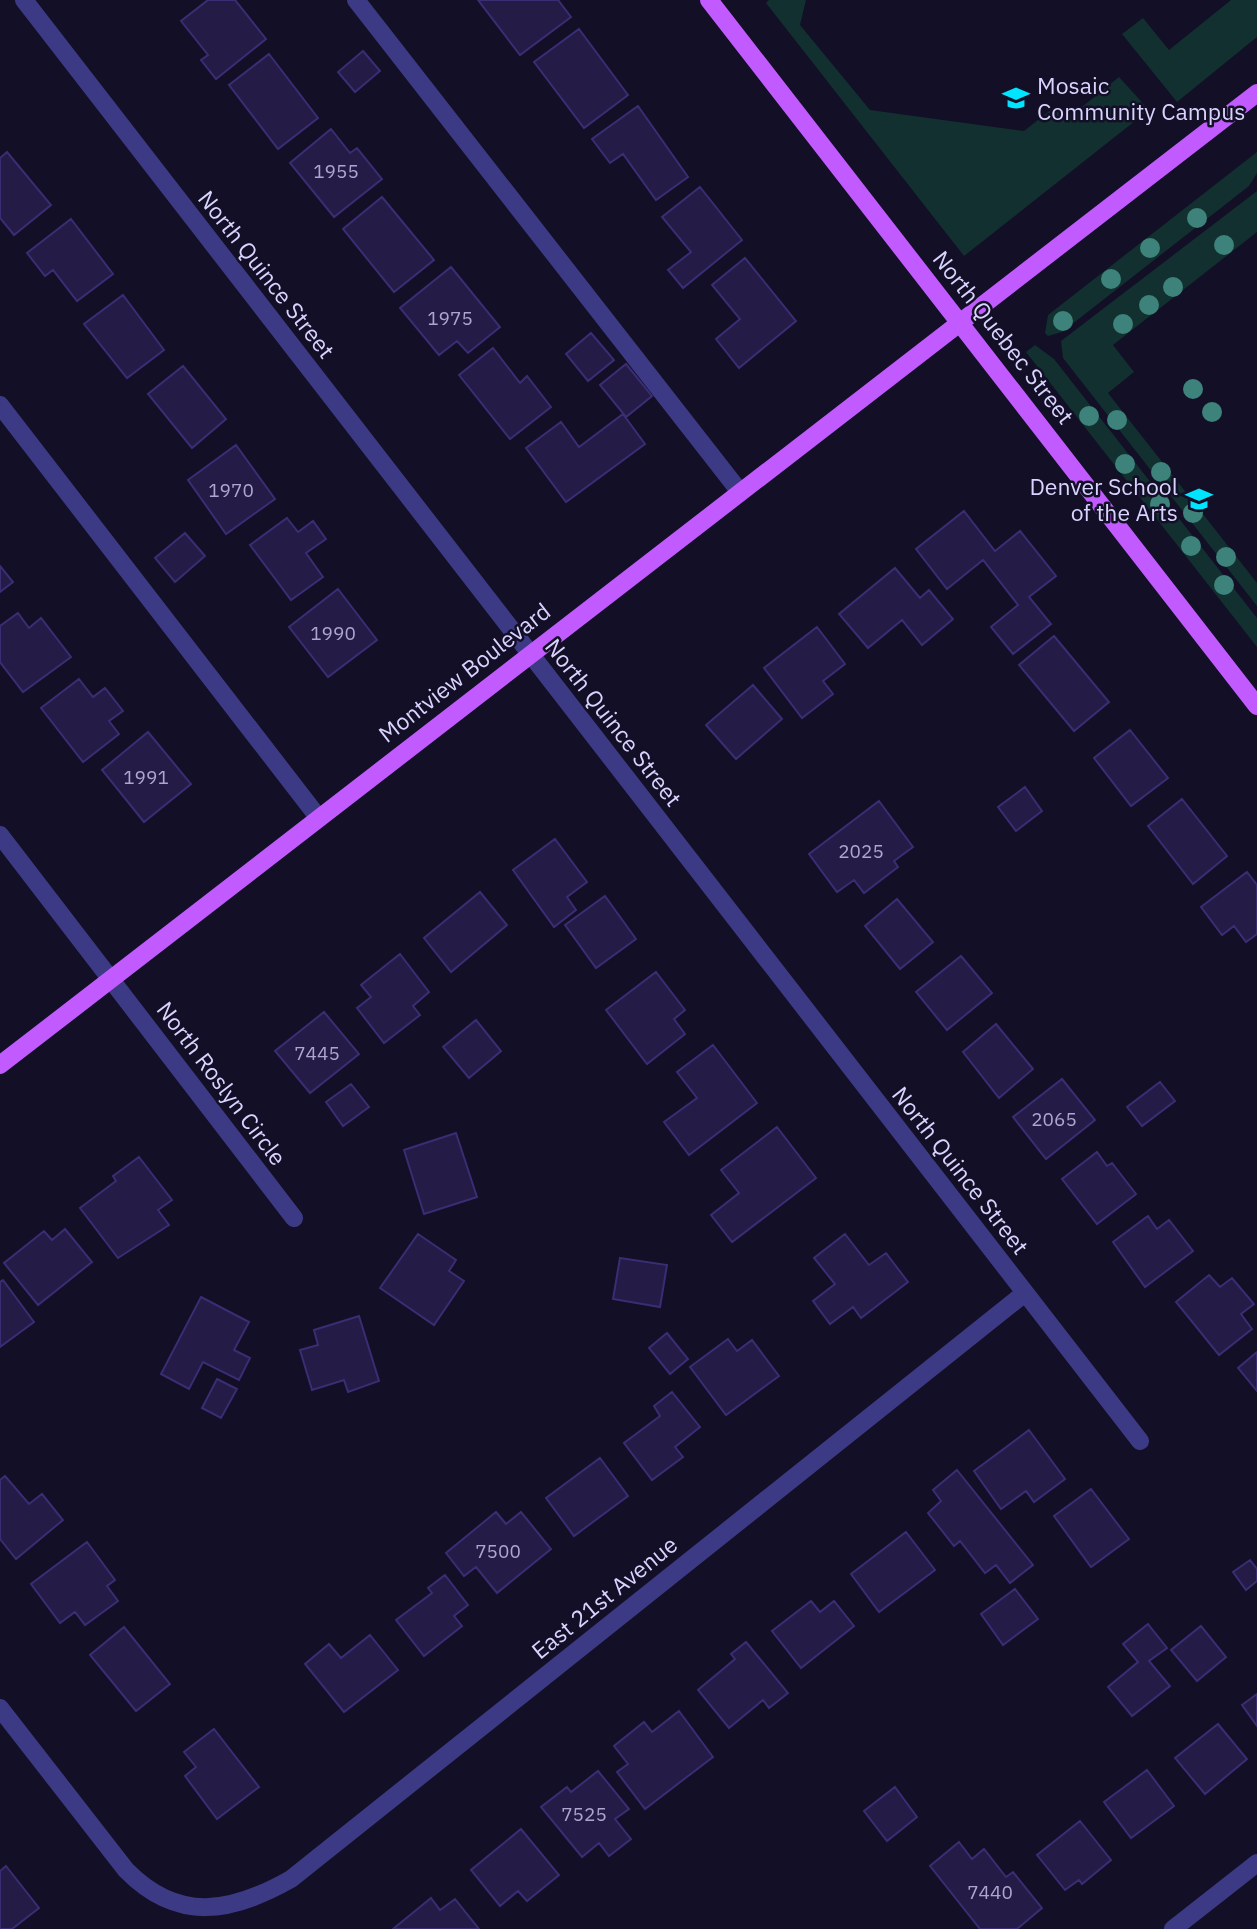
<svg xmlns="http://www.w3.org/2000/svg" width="1257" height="1929" font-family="'IBM Plex Sans',sans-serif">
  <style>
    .green { fill: #12302f }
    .building { fill: #241b47; stroke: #3b2d73; stroke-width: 2 }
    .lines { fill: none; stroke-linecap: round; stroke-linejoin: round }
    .minor { stroke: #3d3a85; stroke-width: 18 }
    .major { stroke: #c25bff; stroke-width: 18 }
    .tree { fill: #3d827b }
    .labels { text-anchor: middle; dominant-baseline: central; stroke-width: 5; stroke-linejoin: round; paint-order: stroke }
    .number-label { font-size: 19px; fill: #aca6d1 }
    .poi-label { font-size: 23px; fill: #d9d4ff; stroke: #130f26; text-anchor: start }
    .street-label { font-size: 23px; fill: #d9d4ff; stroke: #130f26 }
  </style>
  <rect width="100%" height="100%" fill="#130f26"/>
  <!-- green -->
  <path class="green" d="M769,0H806L800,25L870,110L1024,131L1052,109L1072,115L1119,77L1149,110L964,256L766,3Z
    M1231,0H1257V37L1177,102L1122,34L1143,18L1169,50Z
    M1257,152V173L1249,186L1062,332L1048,336L1045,333L1048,315Z
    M1257,191V232L1113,345L1134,372L1108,393L1257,583V606L1063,358L1061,341Z
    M1035,345L1054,359L1257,618V647L1026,352Z"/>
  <!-- building -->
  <path class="building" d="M208,0H235L266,39L216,79L201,60L208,55L181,21Z
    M478,0H558L571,17L520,55Z
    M579,29L628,95L584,128L534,62Z
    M363,51L380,71L355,92L338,72Z
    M269,54L318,118L278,149L229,85Z
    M638,106L688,177L656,200L623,154L610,163L592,139Z
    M331,129L350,153L357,148L382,179L334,217L290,163Z
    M7,152L51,205L14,235L0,218V158Z
    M700,187L742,240L683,288L668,270L691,252L662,217Z
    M382,197L434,260L394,292L343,229Z
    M71,219L113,274L77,301L53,270L45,276L27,253Z
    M745,258L796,321L739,368L716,339L740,319L712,285Z
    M451,267L500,327L468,353L457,341L439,355L400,308Z
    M123,295L164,350L127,378L84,324Z
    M591,333L614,360L588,381L566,354Z
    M493,348L520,383L527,376L551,407L510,439L459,375Z
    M626,364L652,396L626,417L600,385Z
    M183,366L226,419L192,448L148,394Z
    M623,414L645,444L566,502L526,448L561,422L579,447Z
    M236,445L275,499L226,534L188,480Z
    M964,511L995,551L1020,531L1056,576L1029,597L1051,624L1013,654L991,627L1018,605L983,560L947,589L916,549Z
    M287,518L298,532L313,521L326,539L306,553L323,577L291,600L250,545Z
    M185,533L205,556L175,582L155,558Z
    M0,566L13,582L0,592Z
    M895,568L920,598L929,590L953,619L922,645L902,620L868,648L839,614Z
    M338,589L377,640L328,677L289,627Z
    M18,613L29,628L41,618L71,657L23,692L0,662V626Z
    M817,627L845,664L823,681L833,694L802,718L764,668Z
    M1054,636L1109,702L1074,731L1019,665Z
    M79,679L93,697L105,688L123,711L109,721L119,734L83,762L41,708Z
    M753,685L782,719L736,759L706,725Z
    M1130,730L1168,778L1131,806L1094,758Z
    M148,732L191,784L144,822L102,770Z
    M1025,787L1042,811L1016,831L998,807Z
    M1182,799L1227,856L1193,884L1148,826Z
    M879,801L913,847L894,861L898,867L864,893L854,880L837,892L809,854Z
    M555,839L587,882L567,897L576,910L554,927L513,870Z
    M1247,872L1257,885V934L1246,942L1234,926L1222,935L1201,907Z
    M480,892L507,925L451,972L424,938Z
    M605,896L636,939L596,968L565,925Z
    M897,899L933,942L900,969L865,926Z
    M400,954L429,992L413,1006L420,1015L384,1043L357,1008L371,997L361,985Z
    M961,956L992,993L947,1030L916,992Z
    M656,972L685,1010L674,1019L685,1034L647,1064L606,1010Z
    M324,1012L359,1054L310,1093L275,1051Z
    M476,1020L501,1051L469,1078L443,1047Z
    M996,1024L1033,1069L999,1098L963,1052Z
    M713,1045L757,1103L689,1155L664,1122L697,1098L677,1072Z
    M1062,1079L1095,1120L1046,1159L1013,1117Z
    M1160,1082L1175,1101L1142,1126L1127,1107Z
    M351,1084L369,1107L343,1126L326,1102Z
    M777,1127L816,1178L732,1242L711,1215L739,1193L721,1170Z
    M456,1133L477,1197L424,1214L404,1150Z
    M1097,1152L1107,1166L1112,1163L1136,1194L1097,1224L1062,1179Z
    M139,1157L172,1200L158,1210L169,1225L118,1258L80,1208L116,1181L113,1176Z
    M1148,1216L1157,1229L1169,1220L1193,1251L1145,1287L1113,1242Z
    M65,1229L92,1262L38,1305L4,1263L44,1231L52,1240Z
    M418,1234L456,1260L449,1271L464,1281L434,1325L380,1288Z
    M845,1234L869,1265L886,1253L908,1282L861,1318L853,1307L830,1324L813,1301L835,1284L814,1258Z
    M620,1258L667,1265L660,1307L613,1299Z
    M1209,1275L1220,1287L1232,1278L1254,1304L1241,1314L1252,1329L1219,1355L1176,1302Z
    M3,1280L34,1322L0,1347V1282Z
    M201,1297L249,1322L234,1350L250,1358L239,1380L203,1362L189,1389L161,1374Z
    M359,1316L379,1381L348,1392L344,1380L312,1390L300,1350L318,1345L314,1330Z
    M667,1333L688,1359L670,1374L649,1348Z
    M728,1339L737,1351L752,1340L779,1376L726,1415L690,1367Z
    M1257,1352V1391L1238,1368Z
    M217,1379L237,1389L221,1418L202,1408Z
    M672,1392L700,1427L675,1447L683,1457L652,1480L624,1443L660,1416L654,1406Z
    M1029,1430L1065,1479L1034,1502L1026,1491L1001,1509L974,1471Z
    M600,1458L628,1496L574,1536L546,1498Z
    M957,1470L1033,1565L1010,1583L996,1565L985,1573L960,1541L954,1546L928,1513L941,1501L933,1490Z
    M5,1476L29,1504L42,1494L63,1520L16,1559L0,1539V1480Z
    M1091,1489L1129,1539L1091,1567L1054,1516Z
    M496,1512L506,1524L521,1512L551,1549L497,1593L476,1567L464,1576L446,1553Z
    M906,1532L935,1570L879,1612L851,1574Z
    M87,1542L115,1580L107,1586L118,1601L85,1625L75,1612L60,1623L31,1584Z
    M1250,1560L1257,1569V1581L1246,1590L1233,1572Z
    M445,1575L468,1605L454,1616L462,1626L424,1656L396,1620L432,1593L428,1588Z
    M1015,1589L1038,1619L1003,1645L981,1614Z
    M811,1601L820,1612L834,1601L854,1626L801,1668L772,1631Z
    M1148,1624L1167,1648L1149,1661L1170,1686L1132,1716L1108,1687L1138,1662L1123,1644Z
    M1201,1626L1226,1657L1197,1681L1171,1650Z
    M124,1627L170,1684L136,1711L90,1655Z
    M370,1635L398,1670L344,1712L305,1664L329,1644L341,1658Z
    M746,1642L788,1693L769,1708L763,1700L729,1728L698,1690L735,1659L731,1654Z
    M1257,1694V1726L1242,1705Z
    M679,1711L713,1757L645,1809L617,1772L628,1764L614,1746L644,1722L652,1732Z
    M1218,1724L1247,1759L1205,1794L1175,1758Z
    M214,1729L259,1787L217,1819L185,1776L196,1767L184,1752Z
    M1147,1770L1174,1806L1131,1838L1104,1802Z
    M598,1771L629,1809L615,1819L631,1839L609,1856L599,1843L582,1857L541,1807L567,1787L571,1792Z
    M895,1787L917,1817L887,1841L864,1811Z
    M1080,1821L1111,1860L1082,1884L1079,1880L1065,1890L1037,1855Z
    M521,1829L559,1875L527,1901L518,1891L500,1906L471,1870Z
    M959,1842L972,1859L984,1849L1006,1877L1013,1872L1042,1908L1017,1929H980L930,1866Z
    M6,1866L39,1908L12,1929H0V1871Z
    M431,1898L440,1910L455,1899L479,1929H393Z"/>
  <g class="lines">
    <!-- minor -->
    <path class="minor" d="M24,0L1140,1441
      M356,0L740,492
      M0,405L318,817
      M0,835L294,1218
      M0,1708L126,1870C178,1923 231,1913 291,1879L1025,1293
      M1173,1929L1257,1863"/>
    <!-- major -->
    <path class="major" d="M709,0L1257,706
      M0,1065C417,738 840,419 1257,93"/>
  </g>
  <!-- trees -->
  <g class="tree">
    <circle cx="1197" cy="218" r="10"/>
    <circle cx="1224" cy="245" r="10"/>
    <circle cx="1150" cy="248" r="10"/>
    <circle cx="1111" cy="279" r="10"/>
    <circle cx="1173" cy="287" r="10"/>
    <circle cx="1149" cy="305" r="10"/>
    <circle cx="1063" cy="321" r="10"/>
    <circle cx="1123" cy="324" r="10"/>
    <circle cx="1193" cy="389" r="10"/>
    <circle cx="1212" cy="412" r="10"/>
    <circle cx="1089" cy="416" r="10"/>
    <circle cx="1117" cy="420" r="10"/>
    <circle cx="1125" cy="464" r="10"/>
    <circle cx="1161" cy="472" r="10"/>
    <circle cx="1160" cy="504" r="10"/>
    <circle cx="1193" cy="513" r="10"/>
    <circle cx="1191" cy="546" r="10"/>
    <circle cx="1226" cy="557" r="10"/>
    <circle cx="1224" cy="585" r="10"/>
  </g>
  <!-- icons -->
  <defs>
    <symbol id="school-bare" viewBox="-9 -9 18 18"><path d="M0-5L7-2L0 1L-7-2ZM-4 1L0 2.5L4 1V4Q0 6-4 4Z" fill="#00e5ff" stroke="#130f26" stroke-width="2.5" paint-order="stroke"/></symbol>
  </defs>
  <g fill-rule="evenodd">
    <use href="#school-bare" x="997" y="79" width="38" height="38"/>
    <use href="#school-bare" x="1180" y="480" width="38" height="38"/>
  </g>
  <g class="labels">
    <!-- number labels -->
    <g class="number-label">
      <text x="336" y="171">1955</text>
      <text x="450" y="318">1975</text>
      <text x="231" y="490">1970</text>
      <text x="333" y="633">1990</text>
      <text x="146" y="777">1991</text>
      <text x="861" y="851">2025</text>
      <text x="317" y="1053">7445</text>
      <text x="1054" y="1119">2065</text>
      <text x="498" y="1551">7500</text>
      <text x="584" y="1814">7525</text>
      <text x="990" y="1892">7440</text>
    </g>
    <!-- poi labels -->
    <g class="poi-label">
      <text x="1037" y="85">Mosaic<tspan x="1037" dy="26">Community Campus</tspan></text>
      <text x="1178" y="486" text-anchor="end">Denver School<tspan x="1178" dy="26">of the Arts</tspan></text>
    </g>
    <!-- street labels -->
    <g class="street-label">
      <text transform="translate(267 274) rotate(52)">North Quince Street</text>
      <text transform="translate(1004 337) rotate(52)">North Quebec Street</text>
      <text transform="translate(464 672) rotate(-38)">Montview Boulevard</text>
      <text transform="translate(614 722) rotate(52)">North Quince Street</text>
      <text transform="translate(222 1083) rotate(53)">North Roslyn Circle</text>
      <text transform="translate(961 1170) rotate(52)">North Quince Street</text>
      <text transform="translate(604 1597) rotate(-39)">East 21st Avenue</text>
    </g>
  </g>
</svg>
